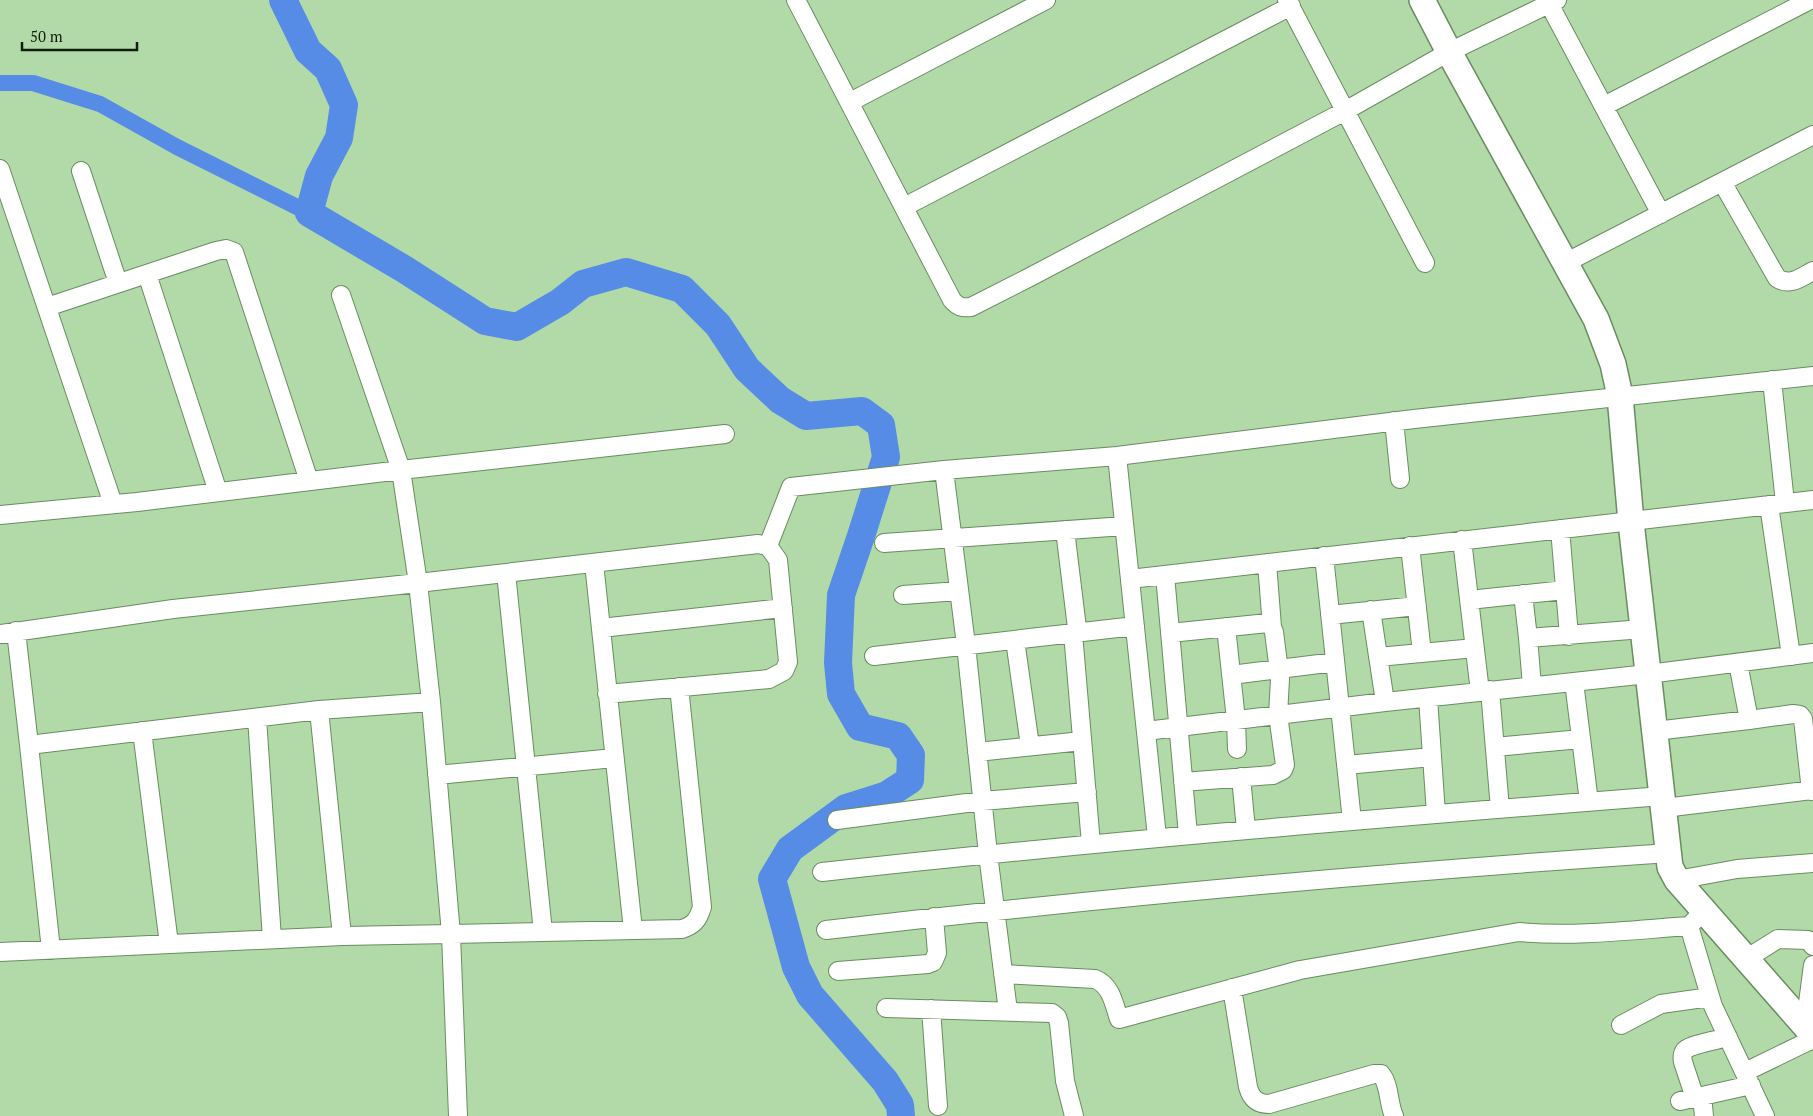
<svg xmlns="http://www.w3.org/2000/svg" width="1813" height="1116" font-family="'PT Serif',serif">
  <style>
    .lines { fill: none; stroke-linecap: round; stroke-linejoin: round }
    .canal { stroke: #568ce6; stroke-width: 16 }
    .river { stroke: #568ce6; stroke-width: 28 }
    .street-casing { stroke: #688e5f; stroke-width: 20 }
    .secondary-casing { stroke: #688e5f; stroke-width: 28 }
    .street { stroke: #fff; stroke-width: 18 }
    .secondary { stroke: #fff; stroke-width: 25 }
  </style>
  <rect width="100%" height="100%" fill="#b1daa8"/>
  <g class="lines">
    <!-- canal -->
    <path class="canal" d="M0,83H33L100,104L177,147L309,213"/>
    <!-- river -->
    <path class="river" d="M283,0L308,51L328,69L344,105L339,138L319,176L309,213L404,269L485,321L517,327L560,302L583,284L626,272L682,289L718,325L747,369L780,400L806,416L862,411L881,425L886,457L861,536L841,595L838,663L841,694L860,727L898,736L911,755L910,780L887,795L846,808L790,849L772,879L796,967L810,995L885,1081L900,1105L901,1116"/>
    <defs>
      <path id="street" d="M796,0L952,300C958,307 962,308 971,307L1030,277L1345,111L1449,52L1557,0
        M1287,0L1425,263
        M1547,0L1661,214
        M850,102L1046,0
        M1604,106L1810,0
        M0,169L113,504
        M81,171L118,283
        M1722,182L1777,278C1790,287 1801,277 1813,271
        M904,207L1291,6
        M1565,263L1813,135
        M147,274L218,492
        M341,295L401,470L725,434
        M47,307L216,251L226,249L234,252L309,481
        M1772,380L1785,503
        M1394,421L1400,479
        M1117,456L1157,837
        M944,470L966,645L988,854L1008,1011
        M1769,505L1791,656
        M0,515L137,502L401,470L418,583L758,544L768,546L778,560L788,662L784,671L769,679L607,694
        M1560,529L1569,636
        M1065,530L1077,628L1073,633L1091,844
        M1462,540L1480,692
        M884,543L1124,526
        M768,546L791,487L944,470L1117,456L1414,419L1813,376
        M1410,546L1422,653
        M1324,556L1352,821
        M594,563L633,930
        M1267,563L1272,627
        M506,573L543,932
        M1165,575L1188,835
        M1130,579L1813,500
        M1523,594L1528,638L1643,629
        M903,595L959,591
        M1469,600L1565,590
        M1371,610L1385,702
        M1330,615L1417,606
        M1226,627L1236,720L1237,749
        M601,628L783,608
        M16,631L29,745
        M1170,633L1268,623L1272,627L1274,632L1280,679L1278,715L1285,765L1283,770L1273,775L1183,782
        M0,634L173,609L418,583L431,702L451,934L342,936L0,952
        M1528,638L1532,686
        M1015,640L1030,746
        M874,656L1135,626
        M1378,657L1475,648
        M1738,663L1749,720L1793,714L1800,715L1803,719L1811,791
        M1231,675L1335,662
        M1574,682L1589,802
        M1490,690L1500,809
        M1428,698L1436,814
        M319,710L431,702
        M257,718L272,939
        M142,731L169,944
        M1146,731L1385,702L1648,674L1813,653
        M1655,731L1749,720
        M1495,747L1581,739
        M977,752L1082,741
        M1346,765L1432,757
        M437,775L614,758
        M1241,777L1246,830
        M1664,808L1813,790
        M837,820L982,801L1087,792
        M822,872C1101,841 1382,818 1662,796
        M1677,880L1737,869L1813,863
        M1697,918L1689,926L1713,1006L1765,1116
        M826,930C1106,897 1387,872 1669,853
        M51,950L29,745L319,710L342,936
        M1746,959L1778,939L1808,940L1813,946
        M838,971L928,964L933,962L937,953L934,917
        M1003,974L1095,979C1111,985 1114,1004 1119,1019L1300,970L1519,932C1575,937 1632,930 1689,926
        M1232,988L1248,1087C1251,1098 1257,1104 1269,1104L1374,1074H1381C1390,1085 1388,1103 1394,1116
        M886,1008L1052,1013L1057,1017L1059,1023L1065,1081L1074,1116
        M931,1009L938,1106
        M1621,1025L1661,1004L1710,997
        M1805,1026L1813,965
        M1745,1072L1813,1039
        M1702,1096L1704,1116
        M1695,1098L1683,1062C1682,1057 1682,1054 1685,1050C1692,1044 1718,1040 1728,1037
        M1680,1101L1751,1085
        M458,1116L451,934L682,929C694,925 698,920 702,907L679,687"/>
      <path id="secondary" d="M1422,0L1449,52L1596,319L1613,364L1620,396L1631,522L1670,867L1677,880L1813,1035"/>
    </defs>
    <!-- street casing -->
    <use href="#street" class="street-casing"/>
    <!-- secondary casing -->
    <use href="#secondary" class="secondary-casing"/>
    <!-- street -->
    <use href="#street" class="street"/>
    <!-- secondary -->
    <use href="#secondary" class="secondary"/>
  </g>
  <!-- scale -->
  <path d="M22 42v8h115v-8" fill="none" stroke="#0f1e0c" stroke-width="2.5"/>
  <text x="30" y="42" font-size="15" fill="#0f1e0c" stroke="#b1daa8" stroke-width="4" paint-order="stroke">50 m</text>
</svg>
